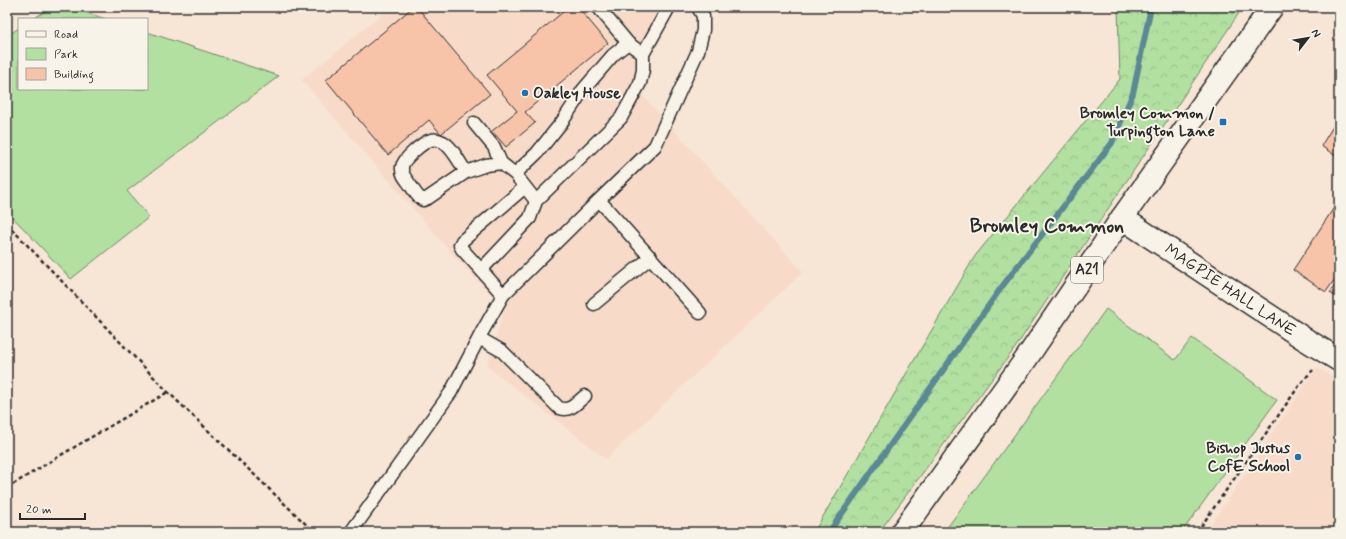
<svg xmlns="http://www.w3.org/2000/svg" width="1346" height="539" font-family="Mynerve,sans-serif">
  <style>
    .built { fill: #f7dbc8 }
    .green { fill: #b1e0a0; stroke: #6e8666 }
    .forest { fill: url(#forest-crowns); stroke: #6e8666 }
    .lines { fill: none; stroke-linecap: round; stroke-linejoin: round }
    .stream { stroke: #5a8894; stroke-width: 6 }
    .building { fill: #f7c3a9; stroke: #2b2b2b }
    .lane-casing { stroke: #2b2b2b; stroke-width: 15 }
    .secondary-casing { stroke: #2b2b2b; stroke-width: 25 }
    .primary-casing { stroke: #2b2b2b; stroke-width: 25 }
    .path { stroke: #2b2b2b; stroke-width: 2.5; stroke-dasharray: 4 3; stroke-linecap: butt }
    .lane { stroke: #f7f3e8; stroke-width: 12 }
    .secondary { stroke: #f7f3e8; stroke-width: 22 }
    .primary { stroke: #f7f3e8; stroke-width: 22 }
    .poi-dot { fill: #1f6fb2; stroke: #f7f3e8; stroke-width: 1.5 }
    .labels { text-anchor: middle; dominant-baseline: central; stroke-width: 4; stroke-linejoin: round; paint-order: stroke }
    .shield { fill: #f7f3e8; stroke: #686764; stroke-width: 1 }
    .shield-label { font-size: 15px; font-weight: bold; fill: #2b2b2b }
    .poi-label { font-size: 16px; font-weight: bold; fill: #2b2b2b; stroke: #f7f3e8; text-anchor: end }
    .street-label { font-size: 16px; fill: #2b2b2b; stroke: #f7f3e8 }
    .district-label { font-size: 20px; font-weight: bold; fill: #2b2b2b; stroke: #f7f3e8 }
  </style>
  <defs>
    <pattern id="forest-crowns" width="20" height="18" patternUnits="userSpaceOnUse"><rect width="20" height="18" fill="#b1e0a0"/><path d="M2 6a3 3 0 1 1 6 0M12 15a3 3 0 1 1 6 0" fill="none" stroke="#98c08a"/></pattern>
  </defs>
  <rect width="100%" height="100%" fill="#f7e5d5"/>
  <filter id="ink" filterUnits="userSpaceOnUse"><feTurbulence type="fractalNoise" baseFrequency=".025" numOctaves="2"/><feDisplacementMap in="SourceGraphic" scale="8" xChannelSelector="R" yChannelSelector="G"/><feConvolveMatrix kernelMatrix="1 2 1 2 8 2 1 2 1" color-interpolation-filters="sRGB"/></filter>
  <g filter="url(#ink)">
    <!-- built -->
    <path class="built" d="M390,7H673L634,86L803,272L606,459L487,366L505,308L455,257L302,80Z
      M1317,367L1339,381V532H1206Z"/>
    <!-- green -->
    <path class="green" d="M52,7H69L106,19H33Z
      M19,28V89H147V32L279,76L127,191L149,217L71,279L7,211V36Z
      M1106,309L1175,360L1192,338L1277,400L1182,532H944Z"/>
    <!-- forest -->
    <path class="forest" d="M1118,7H1243L1015,348L879,532H814L975,256L1120,79Z"/>
    <g class="lines">
      <!-- stream -->
      <path class="stream" d="M829,532L1001,288L1112,143L1133,93L1151,7"/>
    </g>
    <!-- building -->
    <path class="building" d="M413,7H417L490,94L441,134L429,120L388,155L326,80Z
      M569,7H578L608,43L525,112L535,123L506,147L492,131L517,111L487,75Z
      M1337,120L1339,122V158L1321,146Z
      M1339,200V273L1326,292L1293,270Z
      M1339,279V294L1337,297L1330,293Z"/>
    <g class="lines">
      <defs>
        <path id="lane" d="M598,7L628,43
          M474,123L494,147L501,163
          M466,172C459,162 453,148 443,142C439,140 435,139 431,140C423,142 403,159 402,167C401,175 407,180 411,186C415,192 417,197 423,200L428,198L466,172L486,165L501,163L515,174L536,201
          M515,174L537,153L562,122L583,90L613,55L628,43L643,54
          M599,200L655,146L698,51L703,30V16L698,7
          M481,270L462,249L460,245L462,241L525,187
          M503,295L481,270L530,218L536,201L621,118L640,83L643,70V54L669,7
          M594,304L651,257
          M479,338L502,351L559,408C571,412 576,403 585,396
          M351,532L451,392L482,332L503,295L599,200L700,313"/>
        <g id="secondary">
          <path id="s1" d="M1122,218L1303,338L1339,360"/>
        </g>
        <path id="primary" d="M902,532L1026,359L1122,218L1272,7"/>
      </defs>
      <!-- lane casing -->
      <use href="#lane" class="lane-casing"/>
      <!-- secondary casing -->
      <use href="#secondary" class="secondary-casing"/>
      <!-- primary casing -->
      <use href="#primary" class="primary-casing"/>
      <!-- path -->
      <path class="path" d="M7,224L168,392L314,532
        M7,488L56,458L168,392
        M1197,532L1301,383L1313,370"/>
      <!-- lane -->
      <use href="#lane" class="lane"/>
      <!-- secondary -->
      <use href="#secondary" class="secondary"/>
      <!-- primary -->
      <use href="#primary" class="primary"/>
    </g>
  </g>
  <!-- markers -->
  <g class="poi-dot">
    <circle cx="525" cy="93" r="4"/>
    <rect x="1219" y="118" width="8" height="8" rx="2"/>
    <circle cx="1298" cy="457" r="4"/>
  </g>
  <g class="labels">
    <!-- shield labels -->
    <rect class="shield" x="1071" y="257" width="32" height="26" rx="3"/>
    <g class="shield-label">
      <text x="1087" y="270">A21</text>
    </g>
    <!-- poi labels -->
    <g class="poi-label">
      <text x="533" y="93" text-anchor="start">Oakley House</text>
      <text x="1215" y="113">Bromley Common /<tspan x="1215" dy="18">Turpington Lane</tspan></text>
      <text x="1290" y="448">Bishop Justus<tspan x="1290" dy="18">CofE School</tspan></text>
    </g>
    <!-- street labels -->
    <g class="street-label">
      <text stroke="none"><textPath href="#s1" startOffset="130">MAGPIE HALL LANE</textPath></text>
    </g>
    <!-- district labels -->
    <g class="district-label">
      <text x="1047" y="226">Bromley Common</text>
    </g>
  </g>
  <!-- margin -->
  <rect width="1346" height="539" fill="none" stroke="#f7f3e8" stroke-width="24"/>
  <rect x="12" y="12" width="1322" height="515" fill="none" stroke="#2b2b2b" stroke-width="1.5" filter="url(#ink)"/>
  <!-- legend -->
  <rect x="18" y="18" width="130" height="72" fill="#f7f3e8" stroke="#a5a39c"/>
  <rect x="26" y="31" width="20" height="6" fill="#f7f3e8" stroke="#a5a39c"/>
  <text x="54" y="38" font-size="12" fill="#2b2b2b">Road</text>
  <rect x="26" y="48" width="20" height="12" fill="#b1e0a0" stroke="#a5a39c"/>
  <text x="54" y="58" font-size="12" fill="#2b2b2b">Park</text>
  <rect x="26" y="68" width="20" height="12" fill="#f7c3a9" stroke="#a5a39c"/>
  <text x="54" y="78" font-size="12" fill="#2b2b2b">Building</text>
  <!-- north arrow -->
  <g transform="translate(1308 38) rotate(59)" stroke="#f7f3e8" stroke-width="3" paint-order="stroke">
  <path d="M0-3L7 15L0 10L-7 15Z" fill="#2b2b2b"/>
  <text y="-6" font-size="11" font-weight="bold" text-anchor="middle" fill="#2b2b2b">N</text>
  </g>
  <!-- scale -->
  <path d="M20 513v6h65v-6" fill="none" stroke="#2b2b2b" stroke-width="2"/>
  <text x="26" y="513" font-size="12" fill="#2b2b2b" stroke="#f7f3e8" stroke-width="3" paint-order="stroke">20 m</text>
</svg>
